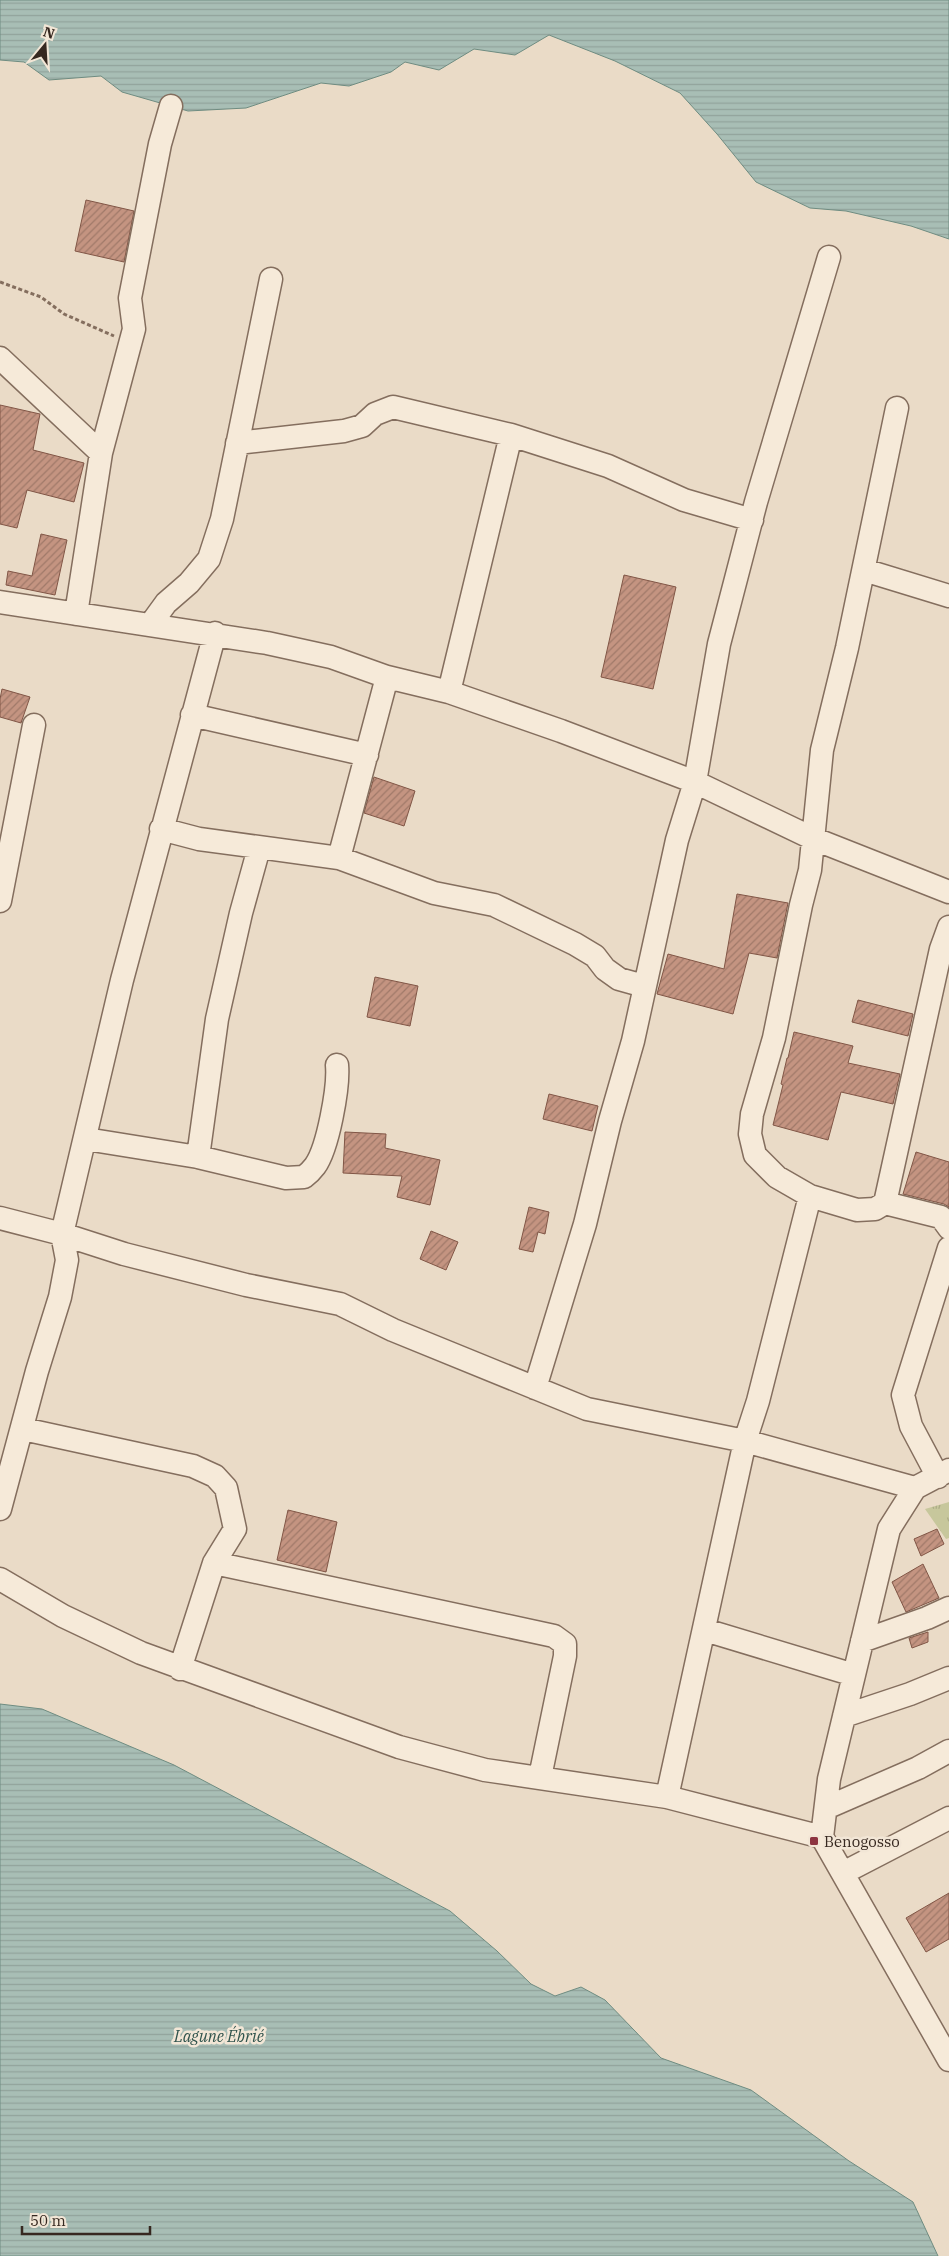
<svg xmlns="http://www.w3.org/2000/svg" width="949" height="2256" font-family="'IBM Plex Serif',serif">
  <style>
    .park { fill: url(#park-tufts) }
    .water { fill: url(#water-rules); stroke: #6f8c81 }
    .building { fill: url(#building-hatch); stroke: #815646 }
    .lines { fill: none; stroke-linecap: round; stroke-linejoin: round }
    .minor-casing { stroke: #846e5e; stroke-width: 25 }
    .path { stroke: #846e5e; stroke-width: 3; stroke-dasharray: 4 2.5; stroke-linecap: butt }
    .minor { stroke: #f6ead9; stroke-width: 22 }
    .poi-dot { fill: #8d3440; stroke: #f2e6d6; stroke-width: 2 }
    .labels { text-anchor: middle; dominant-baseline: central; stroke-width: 5; stroke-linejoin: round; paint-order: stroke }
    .poi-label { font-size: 15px; fill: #362820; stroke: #f2e6d6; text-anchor: start }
    .water-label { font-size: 16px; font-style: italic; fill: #31544d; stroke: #f2e6d6 }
  </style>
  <defs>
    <pattern id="park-tufts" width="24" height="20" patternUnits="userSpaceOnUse" patternTransform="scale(1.25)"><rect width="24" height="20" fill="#c7c79c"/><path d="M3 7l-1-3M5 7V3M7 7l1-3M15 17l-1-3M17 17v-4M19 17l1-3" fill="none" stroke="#acab86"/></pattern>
    <pattern id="water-rules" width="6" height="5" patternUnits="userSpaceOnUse" patternTransform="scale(1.25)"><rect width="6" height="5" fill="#a8beb5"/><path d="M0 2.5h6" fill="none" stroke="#91a39b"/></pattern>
    <pattern id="building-hatch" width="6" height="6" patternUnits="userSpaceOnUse" patternTransform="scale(1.25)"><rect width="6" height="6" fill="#c49481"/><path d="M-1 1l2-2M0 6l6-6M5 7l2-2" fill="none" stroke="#a07969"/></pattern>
  </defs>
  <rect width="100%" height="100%" fill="#eadbc7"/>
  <!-- park -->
  <path class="park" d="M949,1502V1538L946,1539L925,1509Z"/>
  <!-- water -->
  <path class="water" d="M0,0H949V239L911,226L846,211L810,208L756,182L717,134L680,93L615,61L549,35L515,55L474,49L439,70L405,62L391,72L349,86L321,83L246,108L188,111L122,92L101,76L49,80L24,62L0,60Z
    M0,1704L42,1709L174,1765L450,1911L497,1951L531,1984L555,1996L581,1987L605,2000L661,2058L751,2090L849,2161L913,2202L938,2256H0Z"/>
  <!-- building -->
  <path class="building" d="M86,200L134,211L124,262L75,251Z
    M0,405L40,414L33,450L84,463L74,502L27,490L17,528L0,524Z
    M41,534L67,540L55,595L6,585L8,571L32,576Z
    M624,575L676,587L653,689L601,677Z
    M2,689L30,697L21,723L0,717V699Z
    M374,777L415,791L404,826L364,813Z
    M737,894L788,903L777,958L749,953L733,1014L657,994L668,954L724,969Z
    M375,977L418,986L410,1026L367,1017Z
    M858,1000L913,1014L908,1036L852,1022Z
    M794,1032L853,1046L848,1063L900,1074L893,1104L841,1092L828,1140L773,1125L783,1085L781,1084L787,1058H788Z
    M549,1094L598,1106L592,1131L543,1119Z
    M345,1132L386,1134L385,1148L440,1160L430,1205L397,1197L402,1176L343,1173Z
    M916,1152L949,1162V1207L944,1204L903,1194Z
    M529,1207L549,1212L545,1234L538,1232L533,1252L519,1249Z
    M431,1231L458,1242L446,1270L420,1259Z
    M288,1510L337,1522L326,1572L277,1560Z
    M937,1529L944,1544L921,1556L914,1539Z
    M923,1564L939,1598L906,1612L892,1582Z
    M928,1632V1642L912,1648L909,1638Z
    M949,1893V1939L926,1952L906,1918Z"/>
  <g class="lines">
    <defs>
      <path id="minor" d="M0,358L101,453
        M897,408L847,648L822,750L810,870L801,905L774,1038L752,1114L750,1134L755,1155L777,1177L810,1196L857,1210L875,1209L885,1203L941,1217L949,1228
        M237,443L344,431L362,426L375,414L393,407L511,435L608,466L684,500L752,520
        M864,570L949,596
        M0,602L267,643L331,657L387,677L449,692L561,731L695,782L812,838L949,892
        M76,614L101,453L134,329L130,298L160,144L171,106
        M150,625L166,603L189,583L209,559L222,519L271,279
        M449,692L511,435
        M192,715L367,755
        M161,829L199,839L339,858L434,893L494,905L575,944L595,956L605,969L619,979L644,986
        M339,858L387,677
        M0,901L34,725
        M86,1139L198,1157L286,1178L304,1177C308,1174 312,1170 315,1166C328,1148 339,1087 337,1065
        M198,1157L217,1019L241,913L259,848
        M885,1203L941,949L949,927
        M0,1218L62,1234L124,1254L246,1285L340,1304L393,1330L587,1409L745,1441L915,1488
        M535,1388L585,1224L610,1121L633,1041L677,840L695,782L719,644L756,502L829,257
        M23,1429L193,1466L215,1476L226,1488L235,1529L214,1563L180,1669
        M949,1470L915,1488L889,1529L829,1779L822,1837L949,2060
        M938,1477L911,1426L903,1395L949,1248
        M0,1509L37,1371L60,1297L67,1260L62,1234L122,980L215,633
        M214,1563L554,1636L565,1644V1656L540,1777
        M0,1579L63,1616L141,1653L399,1747L485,1770L667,1797L822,1837
        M705,1630L854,1675
        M862,1641L927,1618L949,1608
        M844,1716L910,1694L949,1678
        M667,1797L745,1441L758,1401L810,1196
        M826,1808L918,1768L949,1751
        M843,1873L949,1818"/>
    </defs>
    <!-- minor casing -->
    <use href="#minor" class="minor-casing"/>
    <!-- path -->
    <path class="path" d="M0,282L41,297L64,314L114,336"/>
    <!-- minor -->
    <use href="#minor" class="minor"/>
  </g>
  <!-- markers -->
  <rect class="poi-dot" x="809" y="1836" width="10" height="10" rx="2.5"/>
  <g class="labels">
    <!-- poi labels -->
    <g class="poi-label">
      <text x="824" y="1841">Benogosso</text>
    </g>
    <!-- water labels -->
    <g class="water-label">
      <text x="219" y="2036">Lagune Ébrié</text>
    </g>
  </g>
  <!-- north arrow -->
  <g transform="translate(45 45) rotate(18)" stroke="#f2e6d6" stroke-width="4" paint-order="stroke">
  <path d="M0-4L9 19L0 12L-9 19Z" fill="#362820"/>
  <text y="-8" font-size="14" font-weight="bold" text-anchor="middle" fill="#362820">N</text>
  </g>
  <!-- scale -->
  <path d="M22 2226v8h128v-8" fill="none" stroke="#362820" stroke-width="2.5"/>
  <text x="30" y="2226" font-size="15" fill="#362820" stroke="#f2e6d6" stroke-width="4" paint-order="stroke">50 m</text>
</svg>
